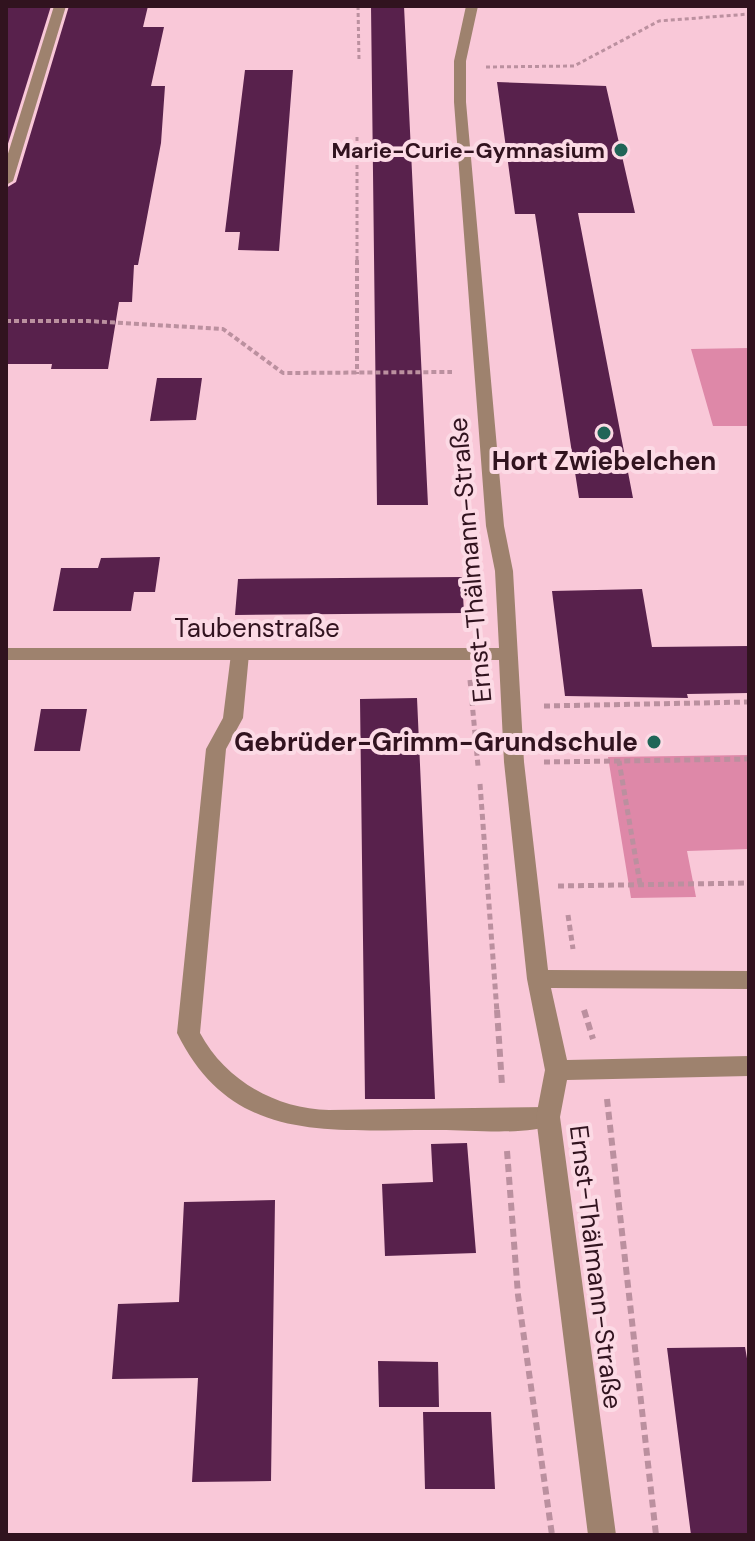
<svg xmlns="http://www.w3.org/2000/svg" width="755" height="1541" font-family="'DM Sans',sans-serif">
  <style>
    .green { fill: #de88a8 }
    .building { fill: #58214c }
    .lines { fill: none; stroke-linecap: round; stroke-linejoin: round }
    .path-far3 { stroke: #bb909f; stroke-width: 3; stroke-dasharray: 4 3; stroke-linecap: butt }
    .path-far2 { stroke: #bb909f; stroke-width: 4; stroke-dasharray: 5 3; stroke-linecap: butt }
    .path-far1 { stroke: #bb909f; stroke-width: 5; stroke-dasharray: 6 4; stroke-linecap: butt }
    .path { stroke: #bb909f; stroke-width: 6; stroke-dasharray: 8 5; stroke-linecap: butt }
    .service { fill: #9e826e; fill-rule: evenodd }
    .minor { fill: #9e826e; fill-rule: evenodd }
    .poi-dot { fill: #206557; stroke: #fcdae5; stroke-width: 3 }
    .labels { text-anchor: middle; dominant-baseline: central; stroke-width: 8; stroke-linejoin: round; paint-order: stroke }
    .far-poi-label { font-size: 22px; font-weight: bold; fill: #31131f; stroke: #fcdae5; text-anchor: end }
    .poi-label { font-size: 26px; font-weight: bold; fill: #31131f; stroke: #fcdae5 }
    .street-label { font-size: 26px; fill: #31131f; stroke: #fcdae5 }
  </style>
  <rect width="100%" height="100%" fill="#f9c8d8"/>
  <!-- green -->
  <path class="green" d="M749,348V426H713L691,349Z
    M749,755V849L687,851L696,897L631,898L608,757Z"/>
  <!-- building -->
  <path class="building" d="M6,6H51L6,150Z
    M69,6H148L143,27H164L151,86H165L161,143L138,265H134L132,302H119L108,369H51L52,364H6V188L16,182Z
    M371,6H404L428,505H377Z
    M245,70H293L279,251L238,250L240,232H225Z
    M497,82L606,86L635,213H578L633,498H579L535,214H515Z
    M157,378H202L196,420L150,421Z
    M160,557L155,592H134L131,611H53L61,568H98L101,558Z
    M462,577L464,613L235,615L238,579Z
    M642,589L652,647L749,646V693L687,694L688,698L565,696L552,591Z
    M417,698L435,1099H365L360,699Z
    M41,709H87L80,751H34Z
    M467,1143L476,1253L385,1256L382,1184L433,1182L431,1144Z
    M275,1200L271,1481L192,1482L198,1378L112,1379L118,1304L179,1302L184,1202Z
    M745,1347L749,1370V1535H691L667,1348Z
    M378,1361L438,1362L439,1407H379Z
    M423,1412H491L495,1489H425Z"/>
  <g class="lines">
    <!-- path-far3 -->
    <path class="path-far3" d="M358,6L359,60
      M748,6L749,9
      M486,67L574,66L659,21L749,14
      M357,137V262"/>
    <!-- path-far2 -->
    <path class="path-far2" d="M357,260V374
      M6,321H88L223,329L283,373L452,372"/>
    <!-- path-far1 -->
    <path class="path-far1" d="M470,680L478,766
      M544,706L749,702
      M544,762L619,761
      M480,784L497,1012
      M640,884L619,761L749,759
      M558,886L749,883
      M568,915L573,949"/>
    <!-- path -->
    <path class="path" d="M497,1010L502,1085
      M584,1010L593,1039
      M607,1099L656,1535
      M507,1151L518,1295L552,1535"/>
    <!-- service -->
    <path class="service" d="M240,648L249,654L243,718L226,749L200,1033C225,1080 276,1109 329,1110L548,1107L556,1110L560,1117L556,1124C526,1136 473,1130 440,1130C333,1129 233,1147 177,1033L206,749L223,718L231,654Z"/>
    <!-- minor -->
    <path class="minor" d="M54,6H66L13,181L6,185V160Z
      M466,6H478L466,61V102L504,526L513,571L524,762L548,970L749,971V989L551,988L567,1060L749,1056V1076L567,1080L560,1117L616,1535H588L536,1117L545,1070L527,979L504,762L499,660H6V648H499L495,571L486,526L454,102V61Z"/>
  </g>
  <!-- markers -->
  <g class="poi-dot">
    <circle cx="621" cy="150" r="8"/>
    <circle cx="604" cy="433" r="8"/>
    <circle cx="654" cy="742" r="8"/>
  </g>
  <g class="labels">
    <!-- far-poi labels -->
    <g class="far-poi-label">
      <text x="605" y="150">Marie-Curie-Gymnasium</text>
    </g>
    <!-- poi labels -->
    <g class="poi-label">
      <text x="604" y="461">Hort Zwiebelchen</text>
      <text x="638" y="742" text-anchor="end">Gebrüder-Grimm-Grundschule</text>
    </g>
    <!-- street labels -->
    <g class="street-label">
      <text transform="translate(470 560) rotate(-95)">Ernst-Thälmann-Straße</text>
      <text x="257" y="628">Taubenstraße</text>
      <text transform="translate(596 1267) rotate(83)">Ernst-Thälmann-Straße</text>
    </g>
  </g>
  <!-- border -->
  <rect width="755" height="1541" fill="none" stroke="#31131f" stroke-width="16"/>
</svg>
